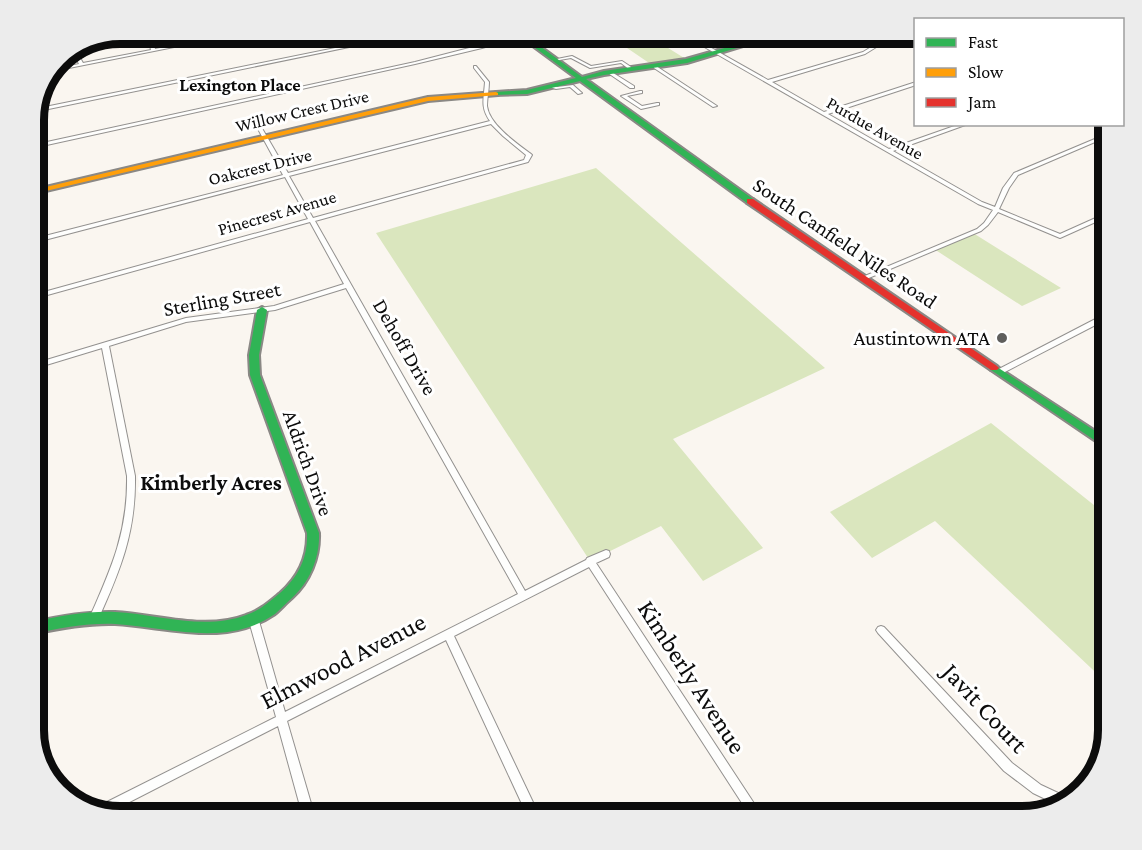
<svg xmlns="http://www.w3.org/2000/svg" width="1142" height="850" font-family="'Crimson Pro',serif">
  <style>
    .forest { fill: #dae6be }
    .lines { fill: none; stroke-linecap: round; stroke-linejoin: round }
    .street-casing { stroke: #93918f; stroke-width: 2 }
    .fast-casing { stroke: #8a8885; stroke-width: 4 }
    .slow-casing { stroke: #8a8885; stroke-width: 4 }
    .jam-casing { stroke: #8a8885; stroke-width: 4 }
    .street { fill: #fefefd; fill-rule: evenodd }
    .fast { fill: #30b455; fill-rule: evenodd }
    .slow { fill: #ff9f0a; fill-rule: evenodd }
    .jam { fill: #e5322d; fill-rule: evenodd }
    .poi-dot { fill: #5f5e5c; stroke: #fff; stroke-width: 2 }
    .labels { text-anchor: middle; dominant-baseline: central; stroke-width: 6; stroke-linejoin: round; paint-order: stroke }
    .far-neighbourhood-label { font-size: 18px; font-weight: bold; fill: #0c0c0c; stroke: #fff }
    .far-street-label { font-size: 18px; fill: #0c0c0c; stroke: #fff }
    .street-label { font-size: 21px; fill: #0c0c0c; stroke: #fff }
    .poi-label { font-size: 21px; fill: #0c0c0c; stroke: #fff; text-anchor: end }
    .neighbourhood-label { font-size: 22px; font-weight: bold; fill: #0c0c0c; stroke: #fff }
    .near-street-label { font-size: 26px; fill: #0c0c0c; stroke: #fff }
    .rim { fill: none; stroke: #0c0c0c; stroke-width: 8 }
  </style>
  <rect width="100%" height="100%" fill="#faf6f0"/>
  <!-- forest -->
  <path class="forest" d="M605,33H644L689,61L655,67Z
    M596,168L825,368L673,439L763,548L703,581L661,526L590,561L376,233Z
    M973,233L1061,288L1022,306L934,249Z
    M991,423L1109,517V685L935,521L872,558L830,512Z"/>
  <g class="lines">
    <defs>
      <path id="street" d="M147,33H151L155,49L236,33H244L54,71L55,69L79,64L75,56L79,49L82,47L79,56L83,63L151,50Z
        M409,33H417L34,112L35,109Z
        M462,33H466L481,45L522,35L524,36L482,48L415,64L33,148V145L415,62L477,46Z
        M680,33H685L768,80L863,52L894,33H899L865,54L772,82L824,112L916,82V85L828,114L889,149L960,124H968L893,151L982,202L995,207L1003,188L1014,173L1109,133V136L1018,175L1009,188L999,209L1060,234L1109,212V216L1060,238L998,212L988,225L981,231L864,280H860V278L977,229L984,223L993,210L978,204Z
        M907,33L916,34V36L908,34Z
        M572,56L591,66L622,61L634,69L630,70L621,63L590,68L571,58L554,61L552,60Z
        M474,66H476L489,82C489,90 487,98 487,106C489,124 516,143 531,154L532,155L528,162L315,221L525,591L586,560L587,558L606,550L609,551L610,554L609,557L596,563L763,817H751L589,567L454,636L540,817H528L446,640L287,721L315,817H303L278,726L108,813L96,809L97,807L276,717L249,621L251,618L254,617L257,618L259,621L285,712L518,594L346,288L275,310L186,322L109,346L135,476C136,533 120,571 97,622L94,623L91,622L89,619C111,569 128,532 127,476L102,348L33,369V364L186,318L274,306L344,284L310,222L33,299V295L308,219L285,177L33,243V239L283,175L252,118V117L256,118L288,173L490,121C480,107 484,98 485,82L474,68ZM491,124L503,136L526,155L524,160L313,218L289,176Z
        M654,66H656L717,106L713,107L654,68Z
        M610,71L634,86V88H630L608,73V71Z
        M550,85L557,87L573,85L582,93L578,94L570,87L556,89L550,87Z
        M640,91H642V93L627,96L642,106L657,103H659V105L641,109L621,96Z
        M1107,313H1109V318L1001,374L999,375L995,372L997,370Z
        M881,626L884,627L1012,763L1041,785L1071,799L1062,807L1033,793L1004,771L878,633L876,630L878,627Z"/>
      <path id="fast" d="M515,33H522L582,77L604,71L686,59L777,33H786L687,63L604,75L586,79L753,199V203H747L580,81L527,94L494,95V93L496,92L527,90L576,78Z
        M262,307L267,310L259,355L260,375L319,533C320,557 310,582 292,598C286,603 281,609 275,614C226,648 169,627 115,624C87,623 60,628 33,634V622C60,616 87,611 115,612C157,614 204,631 246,615C259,611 269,602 280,593C298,577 308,558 307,533L250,375L249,355L257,310Z
        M994,365L1109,440V450L991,370L989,368Z"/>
      <path id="slow" d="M496,92L498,93V95L428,101L33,194V190L428,97Z"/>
      <path id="jam" d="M747,199H753L997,366L999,368L997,370H991L747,203Z"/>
    </defs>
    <!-- street casing -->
    <use href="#street" class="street-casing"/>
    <!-- fast casing -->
    <use href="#fast" class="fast-casing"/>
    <!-- slow casing -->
    <use href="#slow" class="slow-casing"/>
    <!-- jam casing -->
    <use href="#jam" class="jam-casing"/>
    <!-- street -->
    <use href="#street" class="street"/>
    <!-- fast -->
    <use href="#fast" class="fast"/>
    <!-- slow -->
    <use href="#slow" class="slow"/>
    <!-- jam -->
    <use href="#jam" class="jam"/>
  </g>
  <!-- markers -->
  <circle class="poi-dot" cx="1002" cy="338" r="6"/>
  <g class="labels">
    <!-- far-neighbourhood labels -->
    <g class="far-neighbourhood-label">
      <text x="240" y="85">Lexington Place</text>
    </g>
    <!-- far-street labels -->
    <g class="far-street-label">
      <text transform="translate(302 111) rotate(-13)">Willow Crest Drive</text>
      <text transform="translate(875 128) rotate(30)">Purdue Avenue</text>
      <text transform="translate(260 167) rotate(-14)">Oakcrest Drive</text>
      <text transform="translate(277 213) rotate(-16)">Pinecrest Avenue</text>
    </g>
    <!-- street labels -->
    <g class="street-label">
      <text transform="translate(845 243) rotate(34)">South Canfield Niles Road</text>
      <text transform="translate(222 299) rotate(-10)">Sterling Street</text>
      <text transform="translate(405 347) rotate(60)">Dehoff Drive</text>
      <text transform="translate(308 463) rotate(70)">Aldrich Drive</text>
    </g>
    <!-- poi labels -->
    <g class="poi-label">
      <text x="990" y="338">Austintown ATA</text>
    </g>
    <!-- neighbourhood labels -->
    <g class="neighbourhood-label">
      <text x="211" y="482">Kimberly Acres</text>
    </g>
    <!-- near-street labels -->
    <g class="near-street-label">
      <text transform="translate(343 661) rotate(-27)">Elmwood Avenue</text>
      <text transform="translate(692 677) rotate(57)">Kimberly Avenue</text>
      <text transform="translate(985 708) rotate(47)">Javit Court</text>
    </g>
  </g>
  <!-- crop -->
  <path d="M0 0H1142V850H0ZM120 44H1022A76 76 0 0 1 1098 120V730A76 76 0 0 1 1022 806H120A76 76 0 0 1 44 730V120A76 76 0 0 1 120 44Z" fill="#ececec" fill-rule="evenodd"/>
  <path class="rim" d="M120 44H1022A76 76 0 0 1 1098 120V730A76 76 0 0 1 1022 806H120A76 76 0 0 1 44 730V120A76 76 0 0 1 120 44Z"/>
  <!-- legend -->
  <rect x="914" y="18" width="210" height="108" fill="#ffffff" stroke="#9e9e9e" stroke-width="1.5"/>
  <rect x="926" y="38" width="30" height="9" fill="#30b455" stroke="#9e9e9e" stroke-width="1.5"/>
  <text x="968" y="48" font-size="18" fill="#0c0c0c">Fast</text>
  <rect x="926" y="68" width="30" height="9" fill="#ff9f0a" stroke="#9e9e9e" stroke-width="1.5"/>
  <text x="968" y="78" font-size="18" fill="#0c0c0c">Slow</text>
  <rect x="926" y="98" width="30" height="9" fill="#e5322d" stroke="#9e9e9e" stroke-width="1.5"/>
  <text x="968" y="108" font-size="18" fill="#0c0c0c">Jam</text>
</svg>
